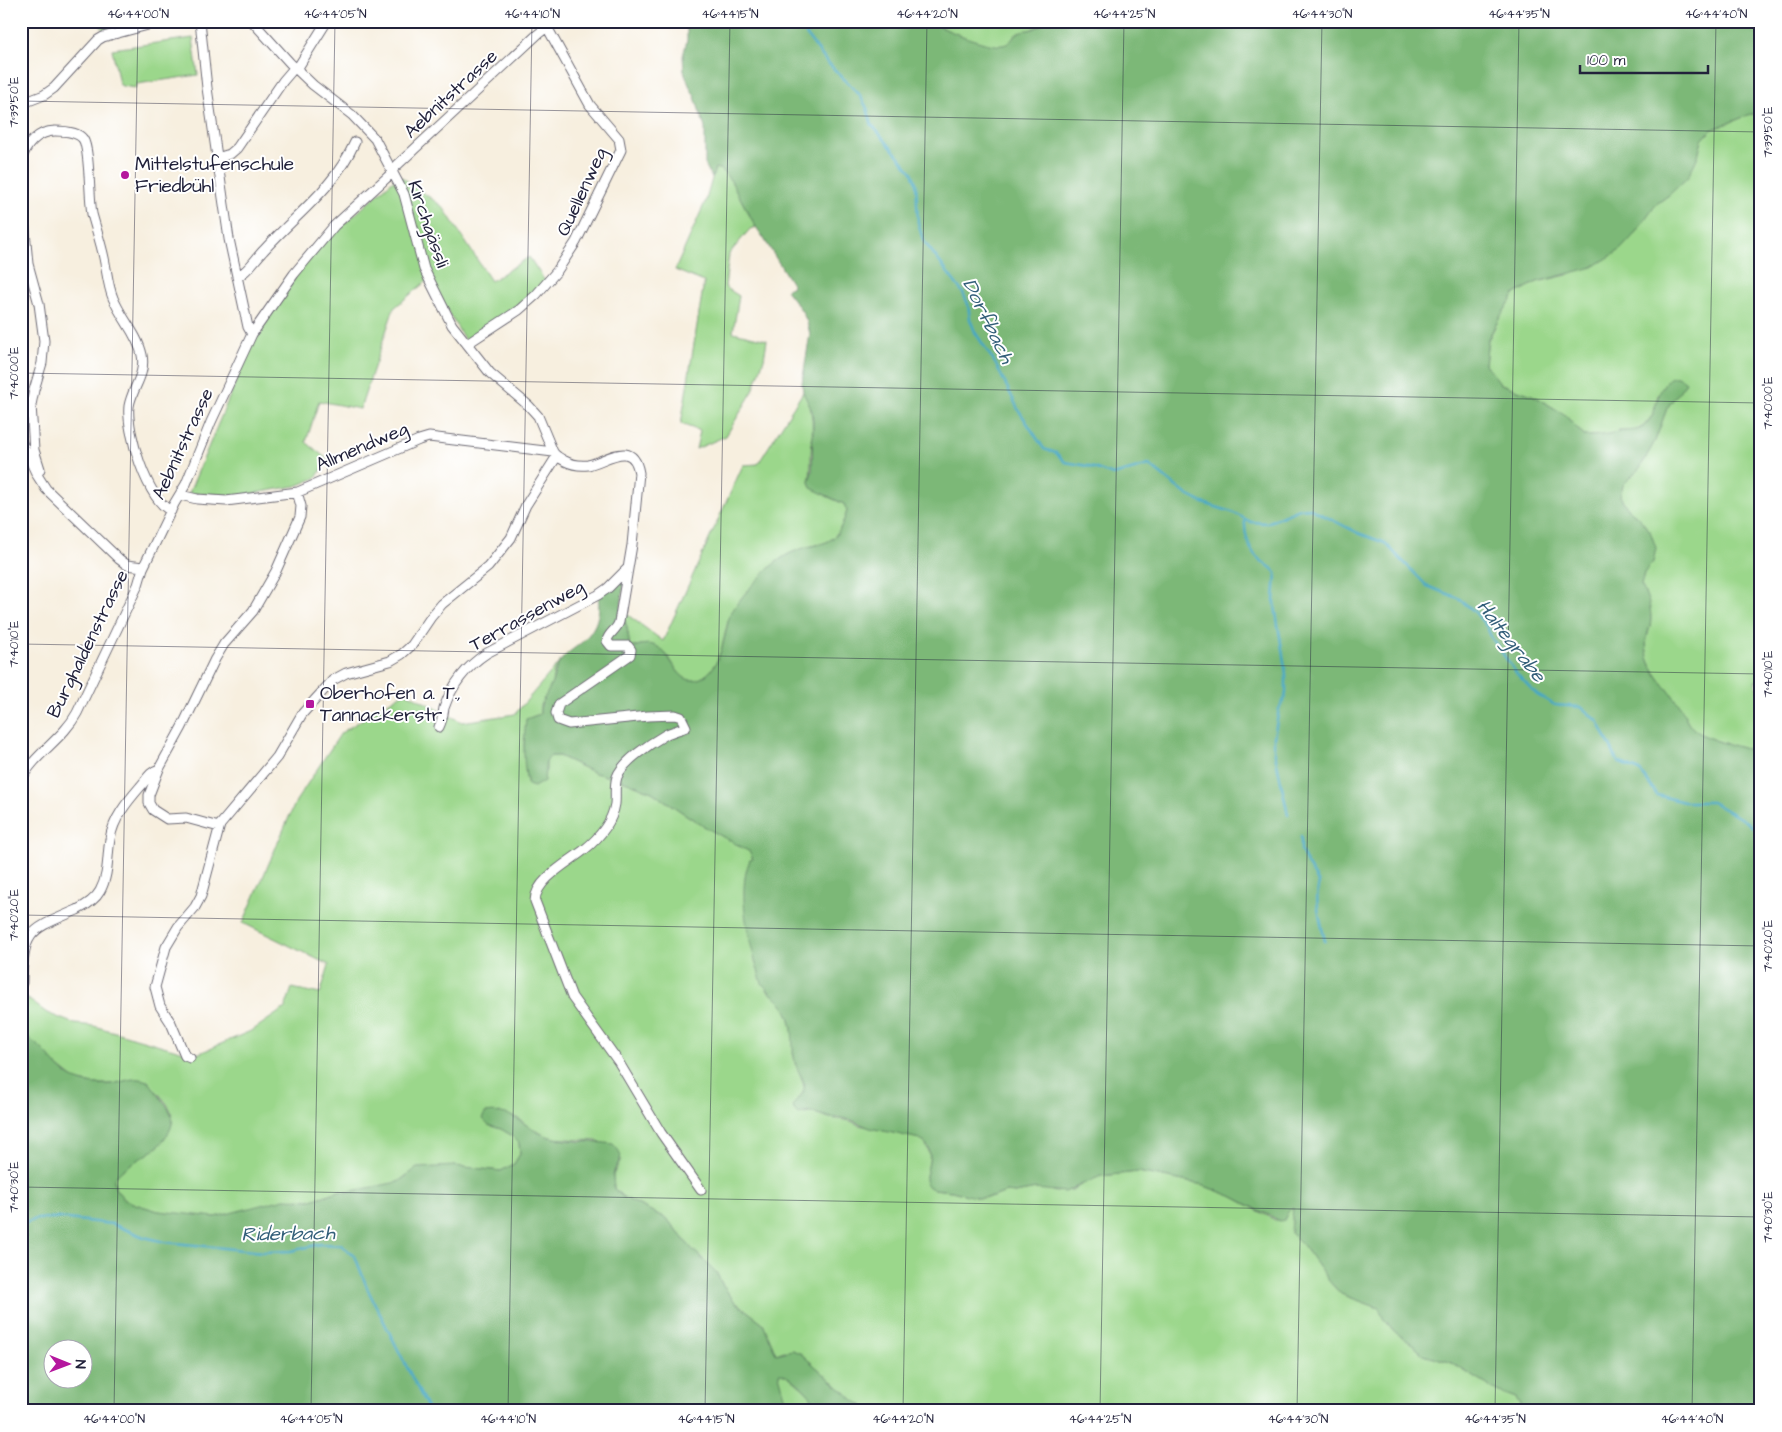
<svg xmlns="http://www.w3.org/2000/svg" width="1782" height="1432" font-family="'Architects Daughter',sans-serif">
  <style>
    .green { fill: #9bd78b; stroke: #5e7c63 }
    .forest { fill: #7cb877; stroke: #4f6d59; fill-rule: evenodd }
    .lines { fill: none; stroke-linecap: round; stroke-linejoin: round }
    .stream { stroke: #45a7c5; stroke-width: 2.5 }
    .minor-casing { stroke: #6d6a74; stroke-width: 11 }
    .minor { stroke: #fff; stroke-width: 9 }
    .ticks { fill: none; stroke: #22223b; stroke-width: 1; stroke-opacity: 0.45 }
    .poi-dot { fill: #b5179e; stroke: #fff; stroke-width: 2 }
    .labels { text-anchor: middle; dominant-baseline: central; stroke-width: 4; stroke-linejoin: round; paint-order: stroke }
    .street-label { font-size: 19px; fill: #22223b; stroke: #fff }
    .poi-label { font-size: 19px; fill: #22223b; stroke: #fff; text-anchor: start }
    .water-label { font-size: 20px; font-style: italic; fill: #325e79; stroke: #fff }
    .neatline { fill: none; stroke: #22223b; stroke-width: 2 }
    .ticks-label { font-size: 12px; text-anchor: middle; fill: #22223b }
  </style>
  <rect width="100%" height="100%" fill="#fff"/>
  <filter id="ink" filterUnits="userSpaceOnUse"><feTurbulence type="fractalNoise" baseFrequency=".02" numOctaves="2"/><feDisplacementMap in="SourceGraphic" scale="10" xChannelSelector="R" yChannelSelector="G"/><feConvolveMatrix kernelMatrix="1 2 1 2 8 2 1 2 1" color-interpolation-filters="sRGB"/></filter>
  <filter id="wash" filterUnits="userSpaceOnUse"><feTurbulence type="fractalNoise" baseFrequency=".0096" numOctaves="4" result="noise"/><feDisplacementMap in="SourceGraphic" scale="20" xChannelSelector="R" yChannelSelector="G"/><feGaussianBlur stdDeviation="1.12" result="paint"/><feColorMatrix in="noise" values="0 0 0 0 0 0 0 0 0 0 0 0 0 0 0 0 0 1.4 0 .05"/><feComposite in="paint" operator="in"/></filter>
  <g filter="url(#wash)">
    <rect width="100%" height="100%" fill="#f7efdf"/>
    <!-- green -->
    <path class="green" d="M102,21H138L105,31L101,27Z
      M929,21H1046C1041,25 1035,28 1029,30C1026,31 1021,32 1018,33C1012,37 1010,45 1003,46C988,48 942,29 929,21Z
      M193,38L198,75L137,84L135,88L122,86L119,84L112,49Z
      M1751,114L1761,115V681H1755L1759,695L1761,696V754L1753,751C1734,745 1711,742 1695,730C1687,724 1684,713 1679,704C1668,687 1650,674 1647,652C1645,642 1648,635 1650,626C1653,612 1647,597 1641,585L1644,573L1653,562L1638,517L1627,508L1620,496L1623,485L1640,468L1655,441L1667,408L1686,382L1658,395L1652,416L1644,426L1635,431H1619L1610,435L1584,436L1564,414L1532,395L1501,384L1485,364L1488,340L1500,317L1515,294L1537,282L1567,275L1647,214L1655,205L1669,195L1698,156L1702,140L1711,130Z
      M715,168L722,170L731,181L756,227L750,229L729,254L725,287L739,296L733,332L767,340L764,359L753,391L726,436L696,449L700,431L681,424L704,282L675,270L706,200Z
      M399,175L443,207L491,281L529,257L547,284L467,344L429,279L394,308L360,409L319,401L306,442L328,460L316,478L296,486L238,496L189,493L252,343L309,256Z
      M803,392C816,412 812,432 811,454C811,464 811,472 809,482L826,496L844,504L847,511C834,552 824,539 791,553C775,560 760,577 749,590C742,597 732,609 729,618C723,637 722,668 701,678C680,688 676,664 665,653C662,650 653,646 648,645C643,643 635,647 630,648L627,627L621,610L663,641L743,465L758,464Z
      M563,658L554,672L551,687L540,705V714L530,718L524,742L526,778L528,785L546,771V761L551,756H559L595,773L628,782L652,792L700,824L750,852L753,859L750,860L745,879L767,990L782,1003L789,1014L792,1029L794,1041L793,1054L805,1088L803,1093L796,1101L805,1114C814,1111 821,1116 830,1118C841,1120 849,1119 859,1125L920,1139C934,1150 929,1162 926,1176L933,1189L952,1191L979,1198L993,1197L1006,1192L1015,1193L1036,1189H1045L1056,1192L1072,1190L1090,1180L1101,1176L1138,1172L1199,1184L1231,1196L1275,1220H1284L1288,1211L1293,1207L1291,1233L1304,1246L1329,1281L1341,1294L1379,1308L1383,1318L1395,1332L1411,1343L1423,1354L1450,1362L1497,1391L1516,1398L1524,1411H871L855,1401L800,1353L784,1351L776,1354L763,1323L735,1302L723,1286L716,1272L691,1248L667,1219L623,1197L614,1189L613,1175L621,1159L597,1141L552,1138L533,1130L516,1117L488,1125L501,1129L511,1135L519,1143L520,1154L514,1164L501,1171L455,1166L407,1175L398,1182L377,1187L347,1192L339,1191L312,1200L299,1199L215,1217L187,1215L158,1211L135,1204L124,1199L115,1188L114,1179C116,1176 118,1172 121,1170C136,1157 184,1136 170,1109C165,1099 155,1091 148,1081L130,1080L111,1084H93L75,1080L56,1065L39,1047L21,1034V994L47,1013L75,1024L94,1026L191,1054L200,1053L253,1030L285,1008L292,988L320,994L329,965L243,923L296,801L341,733L405,692L462,722L515,714Z
      M782,1372L786,1374L808,1393L813,1400L811,1405L804,1408L789,1411L778,1373Z"/>
    <!-- forest -->
    <path class="forest" d="M687,21H929C942,29 989,48 1003,45C1010,44 1013,37 1018,33C1023,29 1027,31 1033,29C1038,27 1042,24 1046,21H1761V115L1751,114L1711,130L1702,140L1698,156L1688,177L1669,195L1655,205L1633,236L1619,251L1593,267L1537,282L1515,294L1500,317L1488,339L1485,364L1501,384L1532,395L1564,414L1584,436C1597,436 1606,435 1618,432C1627,429 1636,433 1644,426C1647,423 1651,418 1653,414C1658,400 1664,363 1686,382L1667,408L1655,441L1640,468L1623,485L1620,496L1627,508L1638,517L1650,531L1656,548L1653,562L1644,573L1641,585C1648,597 1653,612 1650,626C1647,635 1645,642 1647,652C1650,674 1668,687 1679,704C1684,713 1687,724 1695,730C1711,742 1734,745 1753,751L1761,754V1411H1524L1516,1398L1497,1391L1450,1362L1423,1354L1411,1343L1395,1332L1383,1318L1379,1308L1341,1294L1329,1281L1304,1246L1291,1233L1293,1207L1288,1212L1284,1220L1280,1221L1231,1196L1199,1184L1138,1172L1101,1176L1065,1192L1036,1189L1015,1193L1006,1192L993,1197L979,1198L952,1191L933,1189L929,1187L926,1183V1176L930,1157L929,1149L926,1144L920,1139L870,1128L851,1120L841,1118H831L811,1112L798,1114L794,1110L793,1105C797,1099 805,1094 804,1086C804,1079 798,1072 796,1065C790,1048 796,1029 787,1012C781,1000 770,994 762,983C751,950 735,893 750,860L753,859L750,852L700,824L652,792L628,782L595,773L559,756H551L546,761L544,781L534,787L528,785C522,764 524,740 526,719L540,714C539,704 545,698 549,689C555,679 554,668 563,658C568,652 575,648 581,643C596,629 601,616 598,595L625,571L621,610L627,627L630,648C638,646 647,642 656,646C673,653 677,689 701,678C721,669 724,637 729,618C732,609 742,597 748,590C760,577 775,560 791,553C823,538 834,553 847,511L844,504L811,488L809,482L812,471L813,422L812,411L803,392L802,383L810,334L807,322L802,311L786,290L793,286L763,237L756,227L731,181L722,170L715,168L712,178L705,164V128L695,97L689,85L684,71L683,56L687,40Z
      M21,1034C27,1039 35,1042 40,1047C52,1058 62,1075 77,1080C87,1084 100,1085 111,1084C121,1083 134,1076 144,1080C150,1081 154,1089 157,1093C170,1110 180,1118 164,1140C153,1156 127,1161 114,1179L115,1188L124,1199L135,1204L158,1211L215,1217L284,1199L312,1200L339,1191L347,1192L398,1182L417,1168L455,1166L501,1171L514,1164L520,1154L519,1143L511,1135L501,1129L488,1125L482,1119L485,1113C518,1108 525,1132 554,1138C573,1142 593,1141 613,1144C629,1160 615,1161 613,1176C613,1180 614,1185 614,1189L623,1197L667,1219L691,1248L716,1272L723,1286L735,1302L763,1323L776,1354L792,1350L800,1353L855,1401L871,1411H791L804,1408L811,1405L813,1400C807,1391 789,1373 779,1373V1375L789,1411H21ZM52,1350H82V1380H52Z"/>
    <g class="lines">
      <!-- stream -->
      <path class="stream" d="M796,21L826,61L859,94L867,108L872,125L912,172L916,183L918,223L923,240L963,293L968,304L970,319L975,332L995,363L1018,409L1044,449L1056,453L1065,462L1088,466L1113,475L1149,465L1187,495L1203,503L1232,512L1251,522L1267,523L1299,509L1309,508L1358,533L1385,543L1427,586L1458,598L1474,611L1487,627L1491,637L1517,674L1537,695L1555,705L1581,707L1598,721L1618,762L1640,771L1657,795L1684,802H1712L1747,822L1761,834
        M1245,520C1244,534 1249,551 1260,560C1266,565 1272,567 1276,573L1274,600L1286,674V692L1285,698L1279,709L1274,737V749L1288,815
        M1301,836V850L1307,864L1319,883C1314,903 1321,922 1325,941
        M21,1225L36,1219L59,1218L112,1224L144,1237L165,1242L263,1252L291,1251L320,1244L341,1245L355,1256L368,1290L429,1411"/>
    </g>
  </g>
  <g filter="url(#ink)">
    <g class="lines">
      <defs>
        <path id="minor" d="M252,21L290,63L313,85L352,115L375,139L404,194L424,269L452,325L490,373L529,406L538,416L553,452
          M297,69L327,21
          M21,104L44,95L54,88L98,40L103,37L163,21
          M217,158L230,154L237,148L283,81L295,67
          M21,161C25,145 38,131 55,131C64,131 78,132 83,139C90,149 89,198 92,214C96,229 101,243 104,258C107,272 108,286 113,298C121,318 138,335 142,355C146,375 132,388 129,406C126,431 147,499 171,511
          M392,170L538,34L555,21
          M21,188L28,264L39,304L44,341L42,363L34,390L31,405L34,450L40,469L37,475
          M237,277C249,271 255,259 264,250C298,212 333,190 355,142
          M252,334L294,274L334,226L393,172
          M467,344L519,310L536,295L557,271L576,242L621,150L619,139L590,105L547,27
          M21,441L37,475L46,489L119,559L127,565L143,567
          M180,495L197,499L226,501L298,492L419,440L429,437L553,452C556,457 560,458 565,461C573,465 580,466 588,465C607,461 633,438 639,473L632,545L619,622C617,630 608,633 607,641L611,646H628L631,650L630,655L559,704L556,713L558,720L569,724L648,716L675,715L681,717L686,727C679,730 672,731 665,735C651,743 622,762 617,777C614,786 616,795 615,804C612,823 599,838 584,850C569,862 535,880 535,901L572,997L618,1061L661,1133L701,1190
          M439,727C442,721 443,715 444,708C452,685 467,666 487,653L598,595L608,588L628,568
          M21,780C34,754 63,739 77,713L138,585L143,568L174,504L186,484L211,422L252,334L248,327L229,239L207,88L200,21
          M219,827L186,818L167,819L153,810L149,803V795L159,769L182,727L215,659L224,644L253,611L276,571L300,517L301,506L297,492
          M22,983C23,929 31,930 77,910C87,905 95,900 100,891C109,875 107,856 110,839C113,819 127,802 140,787C146,781 149,772 159,769
          M190,1058L185,1056L171,1023L160,1006L155,987L166,947L178,927L195,907L201,896L220,825L277,757L302,714L333,680L346,673L390,661L402,654L412,645L431,617L442,604L488,567L511,538L526,505L557,456"/>
      </defs>
      <!-- minor casing -->
      <use href="#minor" class="minor-casing"/>
      <!-- minor -->
      <use href="#minor" class="minor"/>
    </g>
  </g>
  <!-- ticks -->
  <path class="ticks" d="M21,101L1761,132M21,373L1761,403M21,644L1761,674M21,915L1761,946M21,1187L1761,1217M114,1411L138,21M311,1411L335,21M508,1411L532,21M705,1411L730,21M903,1411L927,21M1100,1411L1124,21M1297,1411L1322,21M1495,1411L1519,21M1692,1411L1716,21"/>
  <!-- markers -->
  <g class="poi-dot">
    <circle cx="125" cy="175" r="5"/>
    <rect x="305" y="699" width="10" height="10" rx="2.5"/>
  </g>
  <g class="labels">
    <!-- street labels -->
    <g class="street-label">
      <text transform="translate(451 94) rotate(-43)">Aebnitstrasse</text>
      <text transform="translate(582 192) rotate(-65)">Quellenweg</text>
      <text transform="translate(428 224) rotate(71)">Kirchgässli</text>
      <text transform="translate(183 444) rotate(-65)">Aebnitstrasse</text>
      <text transform="translate(362 447) rotate(-23)">Allmendweg</text>
      <text transform="translate(527 616) rotate(-29)">Terrassenweg</text>
      <text transform="translate(88 644) rotate(-64)">Burghaldenstrasse</text>
    </g>
    <!-- poi labels -->
    <g class="poi-label">
      <text x="135" y="164">Mittelstufenschule<tspan x="135" dy="22">Friedbühl</tspan></text>
      <text x="320" y="693">Oberhofen a. T.,<tspan x="320" dy="22">Tannackerstr.</tspan></text>
    </g>
    <!-- water labels -->
    <g class="water-label">
      <text transform="translate(988 321) rotate(64)">Dorfbach</text>
      <text transform="translate(1511 641) rotate(52)">Haltegrabe</text>
      <text transform="translate(288 1234) rotate(-1)">Riderbach</text>
    </g>
  </g>
  <!-- margin -->
  <rect width="1782" height="1432" fill="none" stroke="#fff" stroke-width="55"/>
  <!-- north arrow -->
  <g transform="translate(68 1364) rotate(91)"><circle r="24" fill="#ffffff" stroke="#a7a7b1"/>
  <path d="M0-4L9 19L0 12L-9 19Z" fill="#b5179e"/>
  <text y="-8" font-size="14" font-weight="bold" text-anchor="middle" fill="#22223b">N</text>
  </g>
  <!-- scale -->
  <path d="M1580 65v8h128v-8" fill="none" stroke="#22223b" stroke-width="2.5"/>
  <text x="1587" y="65" font-size="15" fill="#22223b" stroke="#ffffff" stroke-width="4" paint-order="stroke">100 m</text>
  <rect x="28" y="28" width="1726" height="1376" class="neatline"/>
  <g class="ticks-label">
    <text x="138" y="18">46°44'00"N</text>
    <text x="335" y="18">46°44'05"N</text>
    <text x="532" y="18">46°44'10"N</text>
    <text x="730" y="18">46°44'15"N</text>
    <text x="927" y="18">46°44'20"N</text>
    <text x="1124" y="18">46°44'25"N</text>
    <text x="1322" y="18">46°44'30"N</text>
    <text x="1519" y="18">46°44'35"N</text>
    <text x="1716" y="18">46°44'40"N</text>
    <text transform="translate(14 102) rotate(-90)" y="4">7°39'50"E</text>
    <text transform="translate(1768 132) rotate(-90)" y="4">7°39'50"E</text>
    <text transform="translate(14 373) rotate(-90)" y="4">7°40'00"E</text>
    <text transform="translate(1768 403) rotate(-90)" y="4">7°40'00"E</text>
    <text transform="translate(14 644) rotate(-90)" y="4">7°40'10"E</text>
    <text transform="translate(1768 674) rotate(-90)" y="4">7°40'10"E</text>
    <text transform="translate(14 915) rotate(-90)" y="4">7°40'20"E</text>
    <text transform="translate(1768 946) rotate(-90)" y="4">7°40'20"E</text>
    <text transform="translate(14 1187) rotate(-90)" y="4">7°40'30"E</text>
    <text transform="translate(1768 1217) rotate(-90)" y="4">7°40'30"E</text>
    <text x="114" y="1423">46°44'00"N</text>
    <text x="311" y="1423">46°44'05"N</text>
    <text x="508" y="1423">46°44'10"N</text>
    <text x="706" y="1423">46°44'15"N</text>
    <text x="903" y="1423">46°44'20"N</text>
    <text x="1100" y="1423">46°44'25"N</text>
    <text x="1298" y="1423">46°44'30"N</text>
    <text x="1495" y="1423">46°44'35"N</text>
    <text x="1692" y="1423">46°44'40"N</text>
  </g>
</svg>
